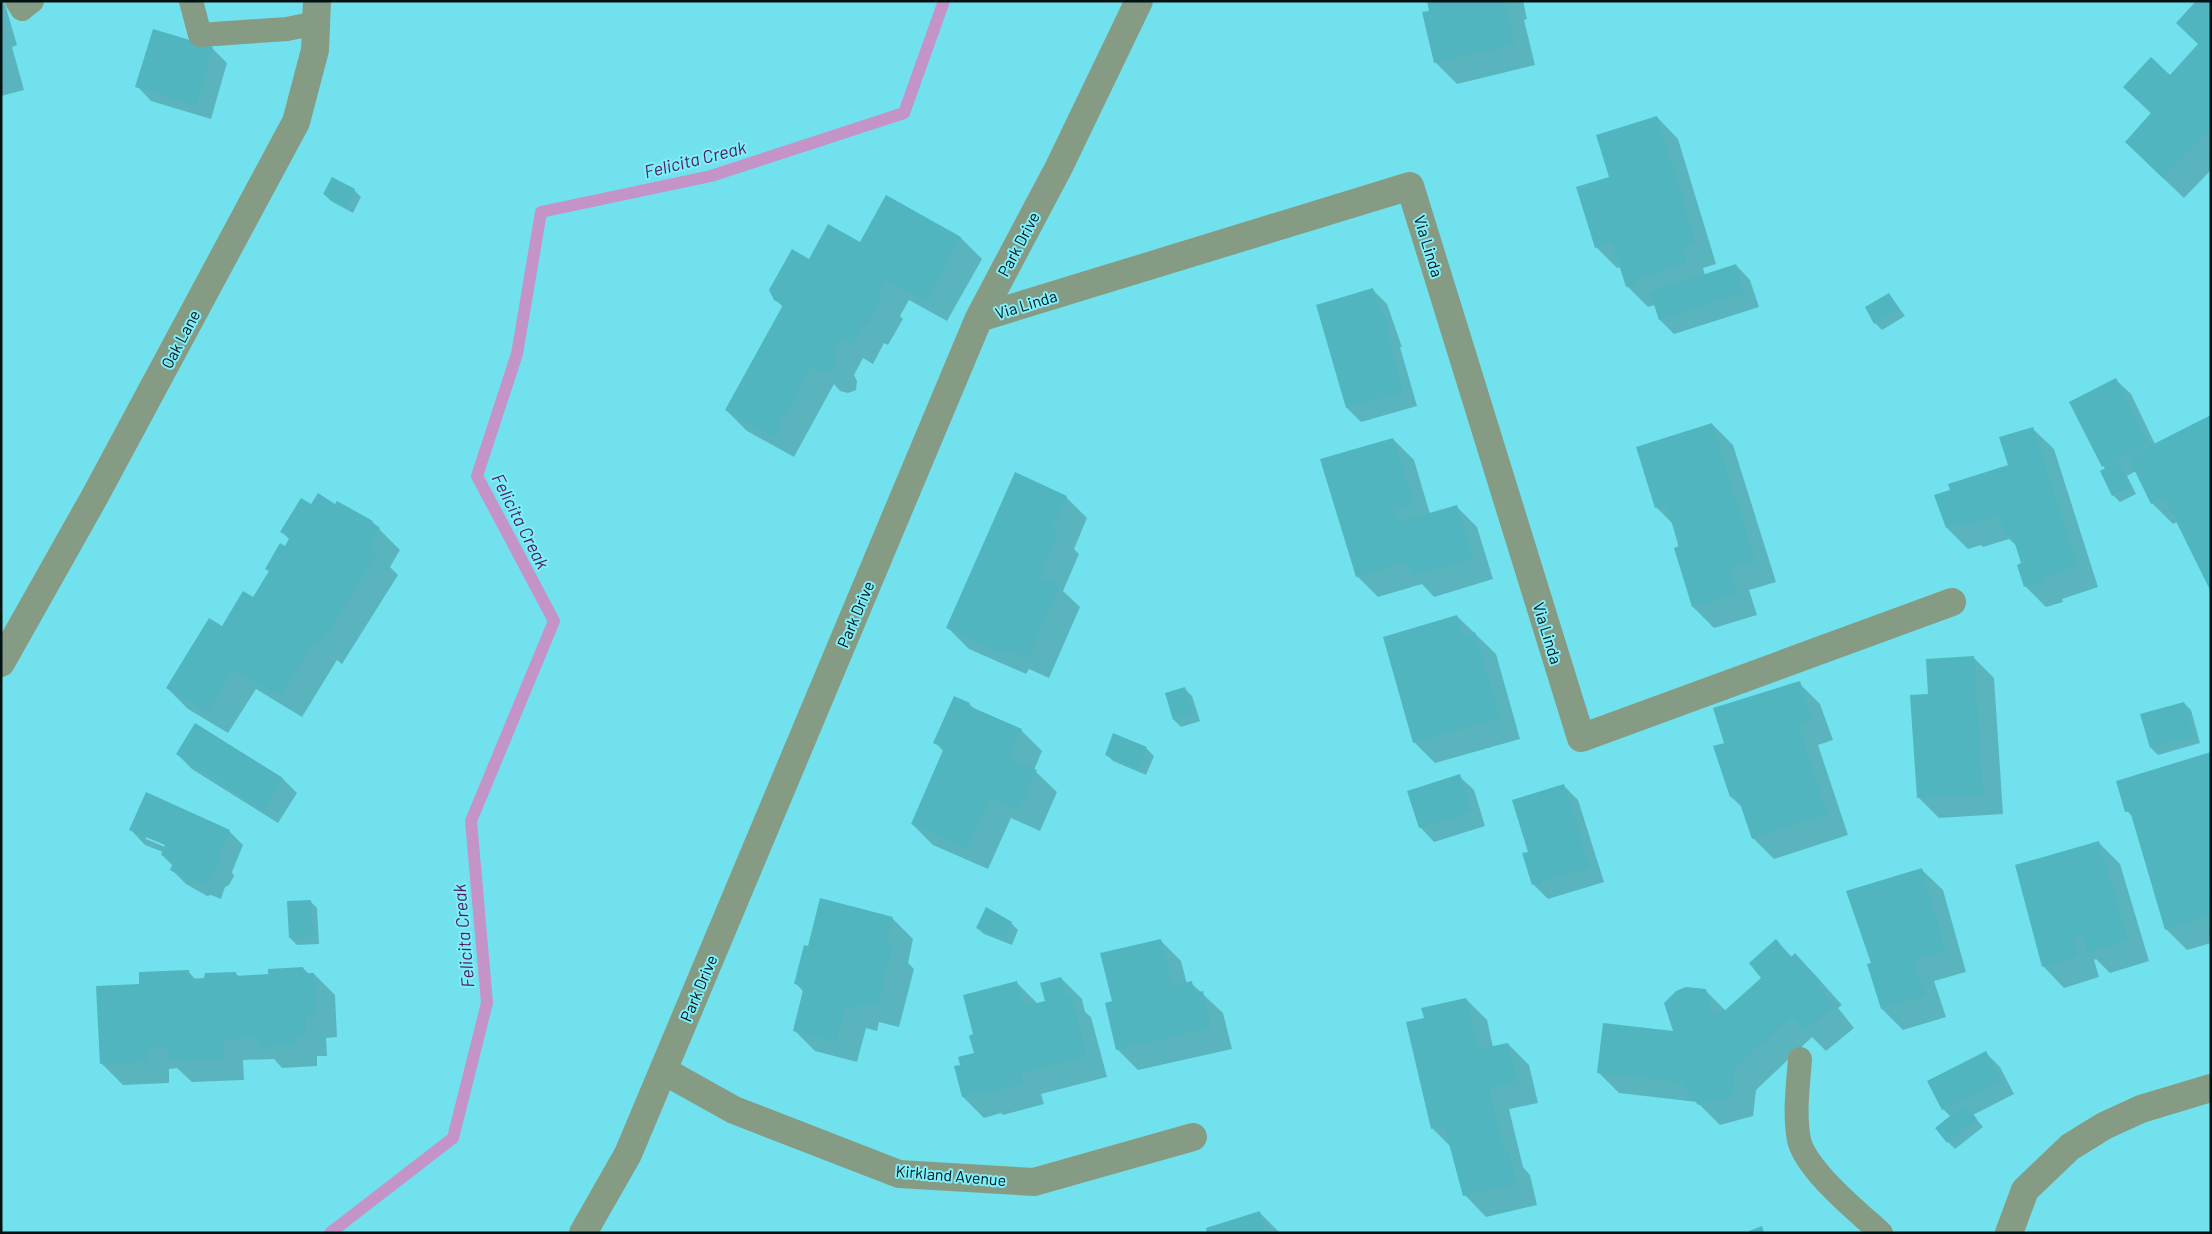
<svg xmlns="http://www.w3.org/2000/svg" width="2212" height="1234" font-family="Barlow,sans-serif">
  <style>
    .shadow { fill: #0003; fill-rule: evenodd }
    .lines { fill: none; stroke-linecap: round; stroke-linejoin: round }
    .stream { stroke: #c493c8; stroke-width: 12 }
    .building { fill: #51b5bf }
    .lane { stroke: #859b84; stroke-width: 24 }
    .street { stroke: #859b84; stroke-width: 28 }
    .labels { text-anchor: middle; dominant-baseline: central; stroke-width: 4; stroke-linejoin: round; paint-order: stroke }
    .street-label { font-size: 16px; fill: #001113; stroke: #7eeffb }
    .water-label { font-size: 18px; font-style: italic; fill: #54185a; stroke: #7eeffb }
  </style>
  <rect width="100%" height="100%" fill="#71e2ed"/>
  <!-- shadow -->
  <path class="shadow" d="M1,1H4L17,45L12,47L24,90L1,96Z
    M1428,1H1523L1527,19L1524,20L1535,65L1457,84L1436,63Z
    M2211,1V170L2184,198L2147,163L2152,114L2125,87L2170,77L2199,45Z
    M153,31L213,49L227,63L211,119L151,101L137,86Z
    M1657,117L1678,139L1716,264L1703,268L1705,275L1736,265L1750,280L1759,307L1674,334L1660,320L1655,305L1648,307L1627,286L1621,267L1617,268L1596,247L1610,178Z
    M354,190L361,197L353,213L331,201L324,194Z
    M886,197L961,238L982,259L947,321L909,300L900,316L903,319L888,345L884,343L873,364L863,358L854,375L857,381L856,390L848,393L840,391L834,384L794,457L747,431L726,410L783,307L775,299L809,261L860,243Z
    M1373,290L1387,304L1402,347H1400L1417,406L1361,422L1347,408Z
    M1889,294L1905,316L1882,330L1875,323Z
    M2116,380L2131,394L2155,444L2177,522L2173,524L2152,503L2136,471L2127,476L2136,494L2120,502L2113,495L2105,469L2071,403Z
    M1712,424L1733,445L1776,582L1749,590L1757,615L1714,628L1693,607L1673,524L1656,507Z
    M2032,428L2054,449L2098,587L2062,599L2063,602L2046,607L2025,586L2023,564L2018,547L2009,539L1983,547L1981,545L1968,549L1947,528L1951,491L2009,466Z
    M1393,439L1414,460L1430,514L1456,506L1477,527L1493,579L1434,597L1422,584L1378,597L1357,576Z
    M1066,497L1087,518L1074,549L1079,554L1063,591L1080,607L1049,678L1029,669L1026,674L969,649L948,628Z
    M311,506L372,522L400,550L390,567L398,575L342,664L337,660L302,717L256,689L228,733L188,709L167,688L222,628L253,599L270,572L267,569L290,540L282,532Z
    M1457,616L1496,654L1520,739L1435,763L1414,742Z
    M1973,657L1994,678L2003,814L1939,818L1918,797L1930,695Z
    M1799,683L1820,704L1833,740L1818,745L1848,835L1774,859L1753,838L1743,808L1731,797L1715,747L1726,744Z
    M1185,689L1192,696L1200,721L1181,727L1174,720L1167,694Z
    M2184,703L2191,710L2200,743L2158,755L2151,748Z
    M969,704L976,710L1021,730L1042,751L1034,770L1057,792L1040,831L1011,818L988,869L933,845L912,824L944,752L935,742Z
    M196,724L283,779L297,793L278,823L192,769L177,754Z
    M1114,735L1147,749L1154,756L1146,775L1113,761L1106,754Z
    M2211,754V943L2187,950L2166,929L2134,818L2127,811Z
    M1459,776L1474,790L1485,826L1434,842L1420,827Z
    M1564,786L1578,800L1604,882L1548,899L1534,885L1524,854L1530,852Z
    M131,830L229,831L243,845L232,872L234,876L229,885L225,887L221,899L211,895L207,896L186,884L172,870L173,866L162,855L163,852L145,845ZM146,836L171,846L170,849L146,839Z
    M2099,843L2120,864L2149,961L2110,973L2096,959L2094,960L2099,977L2064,988L2043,966Z
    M1921,869L1943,890L1966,972L1934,981L1946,1017L1903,1030L1882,1009L1873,964Z
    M310,901L317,908L319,944L297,945L290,938Z
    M892,918L913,939L908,963L914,969L899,1027L879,1022L877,1031L866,1028L857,1062L815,1051L794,1030L804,992L795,983L809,948Z
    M1011,923L1018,930L1012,945L984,934L977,928Z
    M1160,940L1181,961L1187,984L1191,983L1223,1013L1232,1049L1138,1070L1117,1049L1113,1002Z
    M1776,941L1792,957L1795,955L1816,976L1842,1005L1838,1008L1854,1028L1826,1051L1812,1037L1756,1090L1753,1116L1720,1125L1697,1102L1619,1093L1598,1072L1675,1032L1705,990L1726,1011L1763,979Z
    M303,968L309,974H314L335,995L337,1037L326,1038L327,1056H317V1066L282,1068L274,1059L243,1060L244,1080L192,1082L177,1068L169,1069V1083L123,1085L102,1064L140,985L188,971L196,980L235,973L240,977L270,976Z
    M1061,978L1082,999L1085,1012L1091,1017L1107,1077L1041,1094L1044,1104L1003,1115L1001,1113L984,1118L963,1097L962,1065L975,1054L1016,982L1038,1004L1047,1002Z
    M1466,999L1487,1020L1493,1047L1508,1044L1529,1065L1538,1103L1509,1109L1523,1167L1530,1175L1537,1205L1486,1217L1465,1195L1451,1147L1432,1128L1425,1019Z
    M1986,1053L2000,1067L2014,1094L1973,1115L1983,1127L1955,1149L1948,1142L1951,1117L1943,1109Z
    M1260,1213L1280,1233H1209Z"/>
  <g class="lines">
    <!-- stream -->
    <path class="stream" d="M330,1233L453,1138L487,1003L471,821L554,621L477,476L517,354L541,212L711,176L904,113L944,1"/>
  </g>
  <!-- building -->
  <path class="building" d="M1427,1H1504L1515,44L1434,63L1422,12L1429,11Z
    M2196,1H2211V128L2163,178L2125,142L2151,113L2123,87L2151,57L2170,75L2198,44L2176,23Z
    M153,29L213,47L196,105L135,87Z
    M1657,116L1696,243L1682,247L1687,264L1636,280L1637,284L1626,287L1612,243L1595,248L1576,187L1609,177L1596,135Z
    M332,177L355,189L345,207L323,194Z
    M886,195L961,237L926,301L888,280L879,295L882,297L867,325L863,323L852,344L842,338L834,353L837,359L835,369L826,373L818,370L813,364L773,437L725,410L783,305L774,300L769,290L792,249L809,259L828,224L860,242Z
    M1736,264L1745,293L1659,320L1650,292Z
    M1373,288L1389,332L1387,333L1403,392L1346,408L1316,305Z
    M1889,293L1899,309L1874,324L1865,307Z
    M2116,378L2149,444L2102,467L2069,402Z
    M2211,415V592L2164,497L2151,504L2128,457Z
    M1712,423L1755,561L1729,569L1737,594L1692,607L1674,548L1679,546L1666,505L1655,508L1636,447Z
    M2033,427L2078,566L2042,578V581L2024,587L2017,565L2021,563L2012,534L2005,537L1999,515L1961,527V524L1946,528L1934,495L1950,490L1948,484L2008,465L1999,437Z
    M1393,438L1414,504L1395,510L1399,522L1457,505L1473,558L1412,576L1407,562L1356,577L1320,459Z
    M2118,461L2130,487L2112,496L2100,471Z
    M1015,472L1067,496L1052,529L1059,532L1040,576L1060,585L1028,658L1007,649L1005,654L946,628Z
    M318,493L335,504L337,501L373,521L372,522L380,528L368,547L377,553L321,644L315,640L281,697L234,669L207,713L166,688L209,618L222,626L243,591L253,597L269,571L265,569L280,543L285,546L290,537L280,532L301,498L311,504Z
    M1457,615L1463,635L1475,632L1500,718L1413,743L1383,637Z
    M1974,656L1983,794L1917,798L1910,695L1928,694L1926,659Z
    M1800,681L1812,719L1798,724L1827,814L1752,839L1737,795L1730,797L1713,746L1724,743L1713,708Z
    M1185,687L1193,714L1173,720L1165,693Z
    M954,696L970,703L969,706L1022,729L1009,758L1037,770L1019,811L989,798L967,849L911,824L944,748L933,743Z
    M2184,702L2194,736L2150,748L2140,714Z
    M195,723L283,778L263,810L176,754Z
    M1113,733L1147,747L1139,769L1105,755Z
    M2211,752V889L2209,890L2211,916L2165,930L2130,811L2125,812L2116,781Z
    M1460,774L1471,812L1419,828L1407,791Z
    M1564,784L1590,868L1532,885L1522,853L1528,852L1512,800Z
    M146,792L230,830L218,857L220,860L215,871L211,873L206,886L195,881L192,882L170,870L174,861L161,855L165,845L129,830Z
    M2099,841L2128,940L2088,953L2083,936L2073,939L2078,956L2042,967L2015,865Z
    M1922,868L1945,951L1914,960L1926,996L1881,1009L1867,964L1871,963L1846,891Z
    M820,898L893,917L886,945L893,946L878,1007L858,1002L856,1010L845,1007L837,1042L793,1031L804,986L794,984L804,945L808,946Z
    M311,900L313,937L289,938L287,901Z
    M986,907L1012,922L1005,939L976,928Z
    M1161,939L1172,986L1192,981L1194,993L1203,991L1211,1028L1116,1050L1105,1003L1112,1001L1100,953Z
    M1776,939L1791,957L1795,953L1822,983L1818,986L1834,1006L1805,1031L1792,1016L1735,1068L1733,1095L1698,1105L1680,1082L1597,1073L1603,1023L1673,1031L1664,1003L1676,991L1686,987L1706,989L1712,1014H1721L1761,978L1749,963Z
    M303,967L304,973H314L316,1016L306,1017V1035H296V1045L260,1047V1038L223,1039L224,1059L169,1062V1047L148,1048V1062L100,1064L96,986L139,984V972L189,970L190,979L204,978L205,973L236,972V976L268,974V969Z
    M1061,977L1067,996L1071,995L1087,1056L1021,1073L1024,1083L981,1095L980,1092L962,1097L954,1066L960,1065L958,1057L974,1053L969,1036L973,1034L963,995L1017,981L1024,1006L1045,1001L1040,983Z
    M1466,998L1478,1049L1508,1043L1517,1082L1489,1088L1504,1153L1509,1152L1516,1184L1463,1196L1444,1125L1431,1129L1406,1022L1424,1018L1421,1008Z
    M1986,1051L2001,1080L1942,1110L1927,1081Z
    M1965,1104L1977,1119L1947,1143L1935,1128Z
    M1260,1211L1265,1233H1207L1206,1228Z
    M1762,1226L1764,1233H1750L1749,1231Z"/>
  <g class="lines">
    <!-- lane -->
    <path class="lane" d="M17,1L22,9L32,1
      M191,1L200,35L287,29L316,23
      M1800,1059C1798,1086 1794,1113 1799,1140C1806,1170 1858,1212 1881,1233"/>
    <!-- street -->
    <path class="street" d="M979,318L1410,186L1581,738L1952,602
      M1,663L95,496L296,122L315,50L317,1
      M664,1071L734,1110L899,1174L1034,1182L1193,1137
      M583,1233L628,1154L979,318L1059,167L1139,1
      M2009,1233L2025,1190L2070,1147L2104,1126L2141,1109L2211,1088"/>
  </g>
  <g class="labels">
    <!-- street labels -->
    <g class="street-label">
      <text transform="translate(1018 244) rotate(-62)">Park Drive</text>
      <text transform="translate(1429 246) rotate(73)">Via Linda</text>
      <text transform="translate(1026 304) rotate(-17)">Via Linda</text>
      <text transform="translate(180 339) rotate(-62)">Oak Lane</text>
      <text transform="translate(855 614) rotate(-67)">Park Drive</text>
      <text transform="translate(1548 633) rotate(73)">Via Linda</text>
      <text transform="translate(698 988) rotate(-67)">Park Drive</text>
      <text transform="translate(951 1175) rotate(5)">Kirkland Avenue</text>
    </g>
    <!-- water labels -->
    <g class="water-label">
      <text transform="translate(695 159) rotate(-14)">Felicita Creak</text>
      <text transform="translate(521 521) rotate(63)">Felicita Creak</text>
      <text transform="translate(463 936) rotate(-95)">Felicita Creak</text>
    </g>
  </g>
  <!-- border -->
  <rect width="2212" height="1234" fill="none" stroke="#001113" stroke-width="5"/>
</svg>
